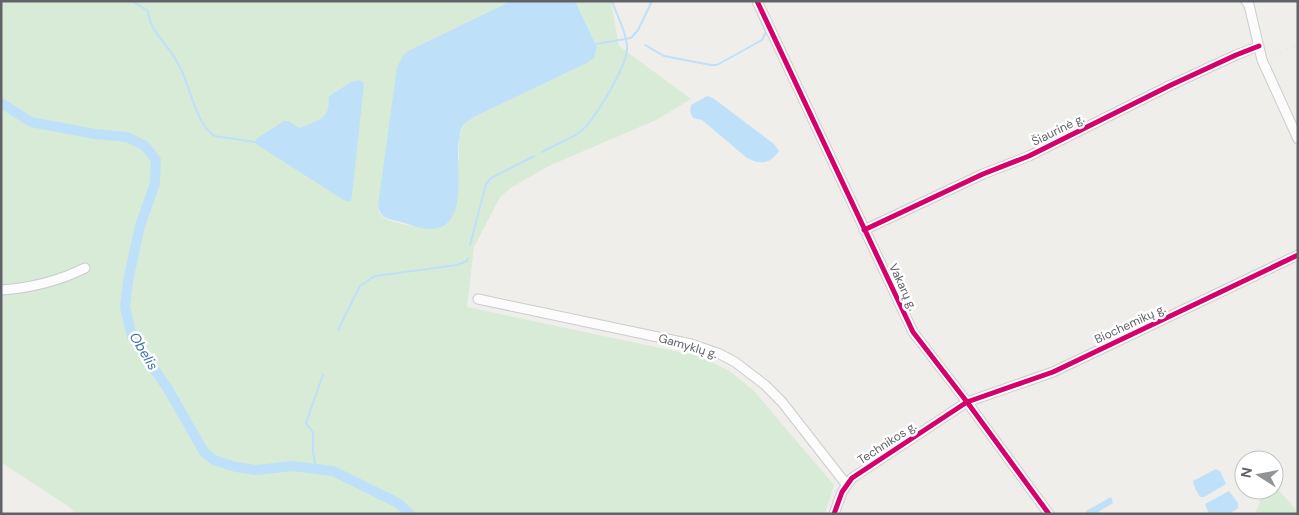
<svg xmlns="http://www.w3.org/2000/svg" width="1299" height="515" font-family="'DM Sans',sans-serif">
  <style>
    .green { fill: #d8ebd6; fill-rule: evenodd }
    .water { fill: #bfe0f9 }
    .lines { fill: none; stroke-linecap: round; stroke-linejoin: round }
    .stream { stroke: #bfe0f9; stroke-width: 2 }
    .river { stroke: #bfe0f9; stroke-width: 10 }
    .minor-casing { stroke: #cbcccc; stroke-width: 11 }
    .minor { stroke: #fdfcfc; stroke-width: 9 }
    .rail { stroke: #e4e4e4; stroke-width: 2; stroke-dasharray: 1 6; stroke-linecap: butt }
    .cycleway-casing { stroke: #fff; stroke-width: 8 }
    .cycleway { stroke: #d6006c; stroke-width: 5 }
    .labels { text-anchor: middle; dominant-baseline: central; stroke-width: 5; stroke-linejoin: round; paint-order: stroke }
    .street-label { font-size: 12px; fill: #5f6368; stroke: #fff }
    .water-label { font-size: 14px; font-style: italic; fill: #4174aa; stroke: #fff }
  </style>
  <rect width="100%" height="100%" fill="#efeeea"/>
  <!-- green -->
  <path class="green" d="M1,1H511L408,51L378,206C378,211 379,214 383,217C393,224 427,229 439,228L459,159V137L464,124L474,117L587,63L594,58L597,47L575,1H611L619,46L691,99L656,120L551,165L512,187L500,197L474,247L467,307L698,356L728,370L753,390L834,485L825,514H76L68,506L2,463ZM351,82L363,83L352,197L350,201H345L332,192L289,121L299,128C309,124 327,120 328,108C329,103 328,100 329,96Z
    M1274,485L1298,512V514H1255L1265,490H1274Z"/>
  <!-- water -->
  <path class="water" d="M511,1H575L597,47L594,58L587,63L474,117C471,119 467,122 464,124C448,146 474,218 438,228C427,232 412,225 401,222C390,219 380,219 378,206L397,67L402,57L408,51Z
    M360,80L364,83L352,197L350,202L345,201L256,144V139L284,121H289L299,128C309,124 326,120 328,108C329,104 328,100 329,96L351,82Z
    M707,96L713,98L774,144L779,151C770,164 761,165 747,158L702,120L693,118L690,111L691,105Z
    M1216,469L1220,471L1226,484L1204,497H1200L1195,488L1193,481Z
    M1229,491L1238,503V508L1229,514H1209L1205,504Z
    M1111,497L1113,503L1095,514H1087L1086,511Z"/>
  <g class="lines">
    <!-- stream -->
    <path class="stream" d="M132,1L148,11C149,27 161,38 170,51C175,58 180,66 183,74C192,94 196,122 214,136L255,142
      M596,44L631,38L638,30L652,1
      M645,45L664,56L711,65H717L762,40L766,32L752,1
      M542,152C554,145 569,140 580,132C594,121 627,66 627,49C627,33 617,16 612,1
      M470,245L486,184L491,178L534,156
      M338,330L360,286L375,276L457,265L467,261L468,258
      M316,469L313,452V432L306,423L323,375"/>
    <!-- river -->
    <path class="river" d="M1,103L31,122L95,134L127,137L145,146L156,160L155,183L140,226L128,281L125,307L132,337L168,389L204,452L214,460L236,467L256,470L293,466L333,471L398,503L410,514"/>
    <defs>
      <path id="minor" d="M757,1L913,332L967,402L1049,514
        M1246,1L1249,5L1262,60L1298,139
        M864,230L983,174L1029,156L1171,85L1236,55L1259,46
        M1,290C30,288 59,281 85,268
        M478,299L691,344L720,354L735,362L765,385L782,402L846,484
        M834,514L842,492L852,478L967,402L1053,372L1298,255"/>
    </defs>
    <!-- minor casing -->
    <use href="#minor" class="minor-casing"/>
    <!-- minor -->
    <use href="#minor" class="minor"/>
    <!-- rail -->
    <path class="rail" d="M1275,56L1298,44"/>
    <defs>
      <path id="cycleway" d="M757,1L913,332L967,402L1049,514
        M864,230L983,174L1029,156L1171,85L1236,55L1259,46
        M834,514L842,492L852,478L967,402L1053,372L1298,255"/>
    </defs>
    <!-- cycleway casing -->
    <use href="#cycleway" class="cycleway-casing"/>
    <!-- cycleway -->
    <use href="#cycleway" class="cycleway"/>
  </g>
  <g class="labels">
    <!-- street labels -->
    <g class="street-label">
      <text transform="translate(1058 130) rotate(-26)">Šiaurinė g.</text>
      <text transform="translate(903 287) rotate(65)">Vakarų g.</text>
      <text transform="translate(1130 324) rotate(-25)">Biochemikų g.</text>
      <text transform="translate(688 346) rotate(16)">Gamyklų g.</text>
      <text transform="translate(887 443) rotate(-33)">Technikos g.</text>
    </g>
    <!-- water labels -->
    <g class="water-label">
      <text transform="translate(144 351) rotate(59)">Obelis</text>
    </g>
  </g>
  <!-- border -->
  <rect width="1299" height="515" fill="none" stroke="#5f6368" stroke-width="5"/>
  <!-- north arrow -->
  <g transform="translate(1259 475) rotate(281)"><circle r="24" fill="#ffffff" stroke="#bfc1c3"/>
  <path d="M0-4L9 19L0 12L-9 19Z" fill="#919496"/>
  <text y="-8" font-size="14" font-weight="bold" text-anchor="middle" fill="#5f6368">N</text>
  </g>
</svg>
